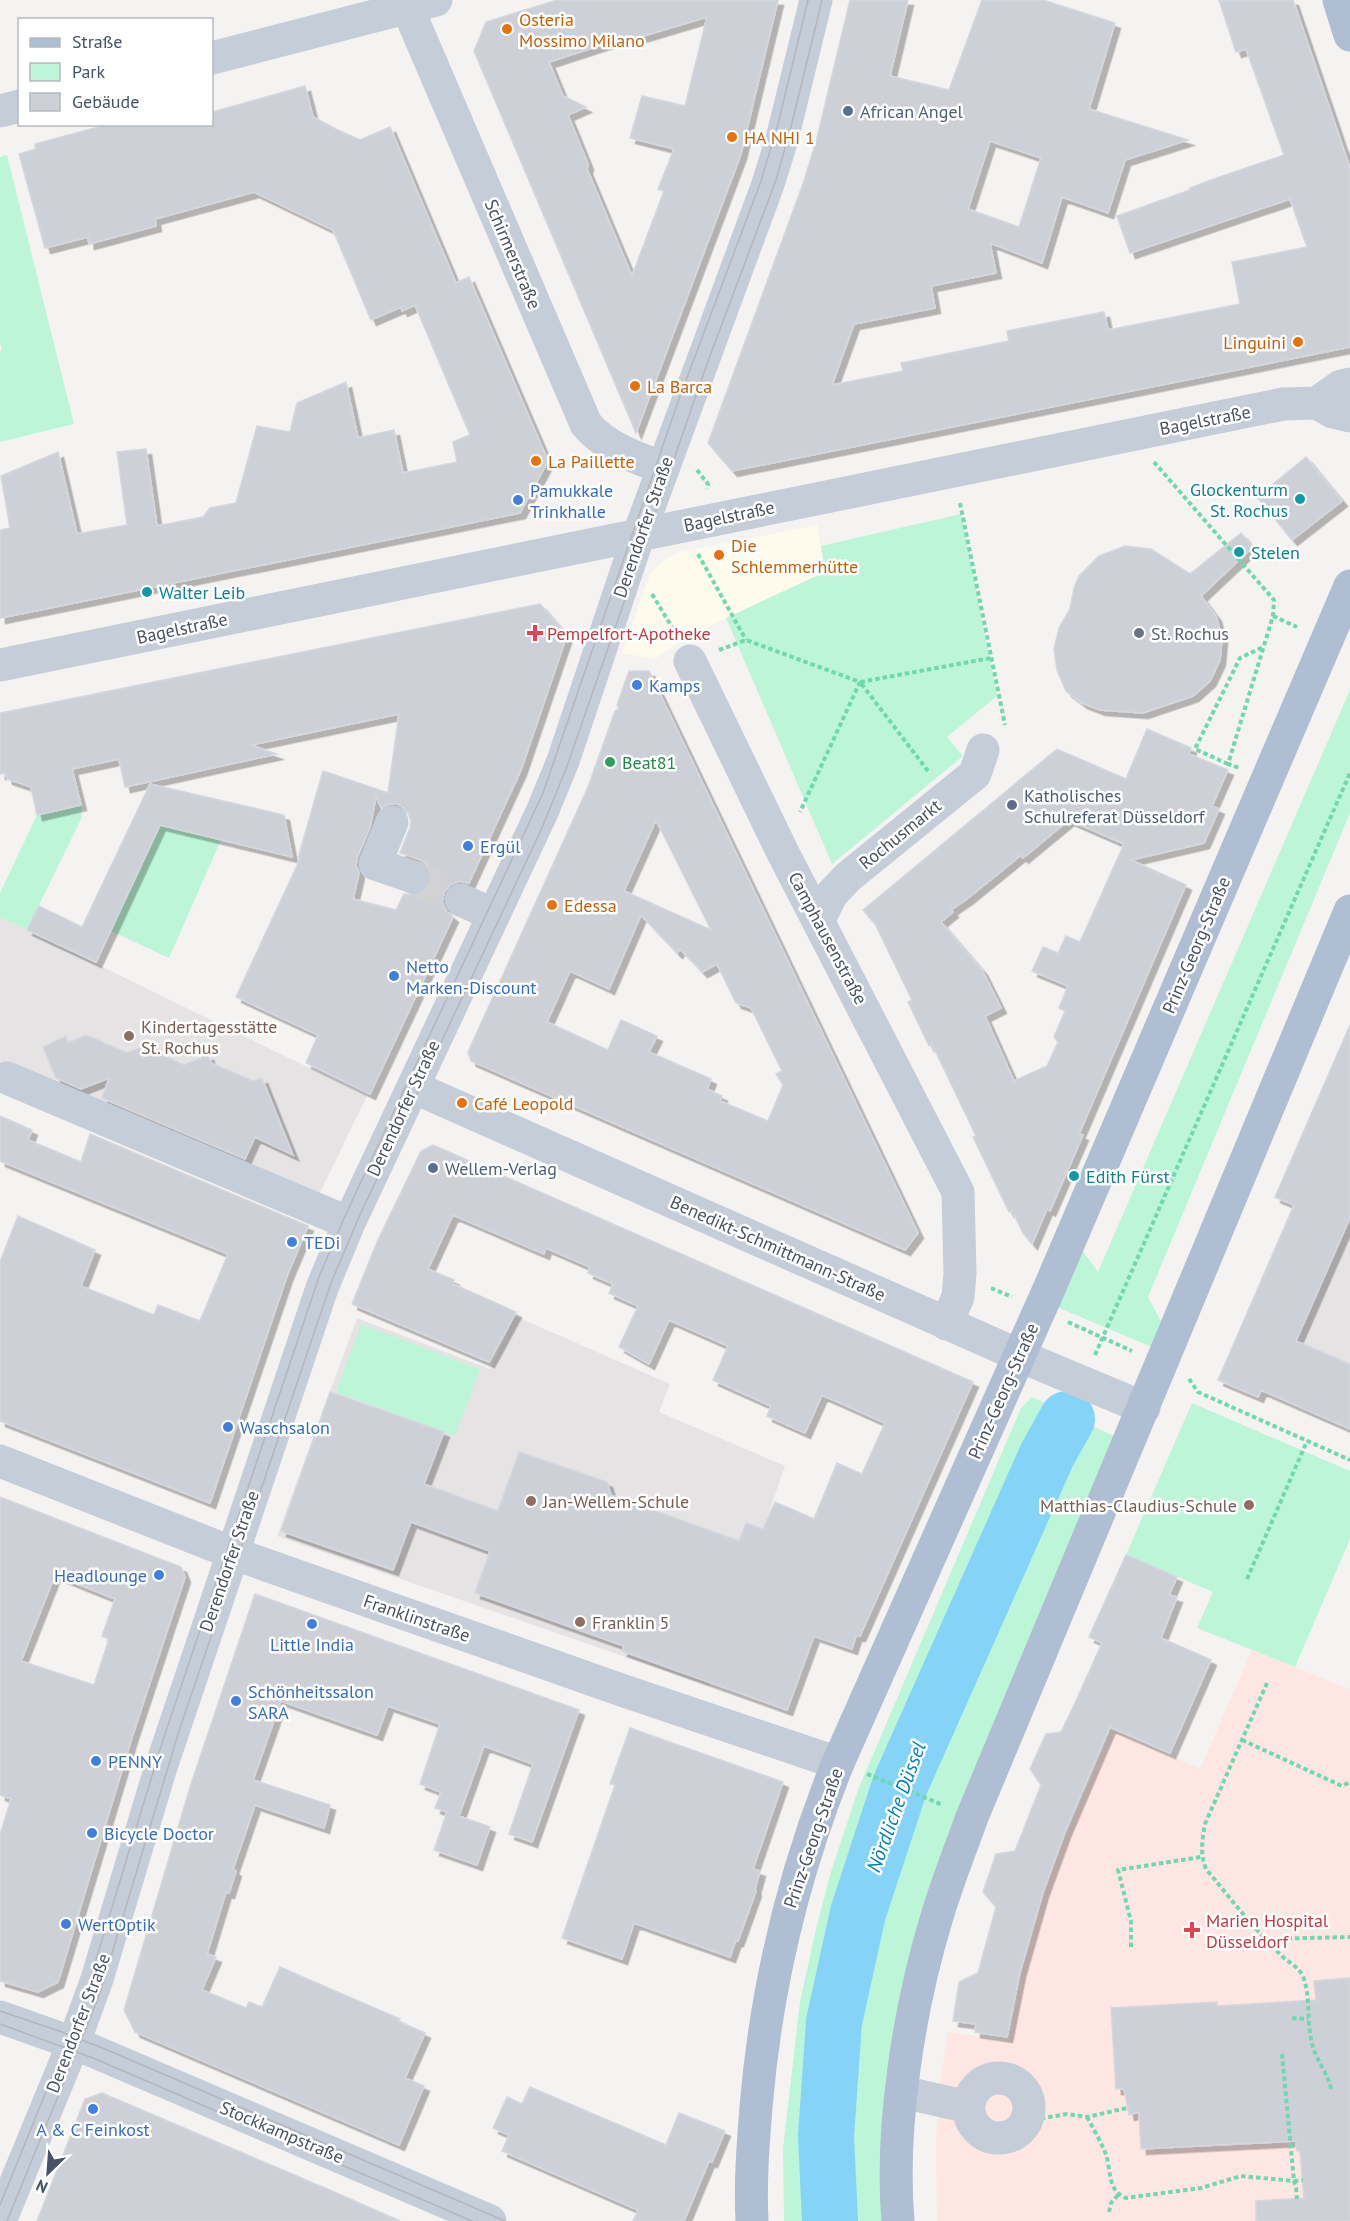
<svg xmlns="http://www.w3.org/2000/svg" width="1350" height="2221" font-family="'PT Sans',sans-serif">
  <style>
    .commercial { fill: #fefbec }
    .education { fill: #e6e3e4 }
    .medical { fill: #fee7e2 }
    .green { fill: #bdf5d8 }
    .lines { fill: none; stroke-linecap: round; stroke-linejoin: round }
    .river { stroke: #85d4f7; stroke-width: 56 }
    .building { fill: #ced0d8; stroke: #d5d7de; stroke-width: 1.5; fill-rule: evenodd; filter: url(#shadow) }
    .minor-tunnel { stroke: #d2d2d5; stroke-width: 33; stroke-dasharray: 33 16; stroke-linecap: butt }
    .path { stroke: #70d8af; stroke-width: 4; stroke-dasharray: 4.5 3; stroke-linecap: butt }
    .minor { stroke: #c5cdd8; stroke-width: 33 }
    .major { stroke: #afbed3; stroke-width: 33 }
    .tram { stroke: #b3b6bd; stroke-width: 1.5 }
    .food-dot { fill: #e8710a; stroke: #fff; stroke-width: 2 }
    .service-dot { fill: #5c6f8a; stroke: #fff; stroke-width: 2 }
    .culture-dot { fill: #0f9aa8; stroke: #fff; stroke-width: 2 }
    .shop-dot { fill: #3f7fe0; stroke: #fff; stroke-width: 2 }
    .health-dot { fill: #e0444e; stroke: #fff; stroke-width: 2 }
    .worship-dot { fill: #6b7280; stroke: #fff; stroke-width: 2 }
    .leisure-dot { fill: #2e9e5b; stroke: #fff; stroke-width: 2 }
    .education-dot { fill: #8d6e63; stroke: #fff; stroke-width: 2 }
    .labels { text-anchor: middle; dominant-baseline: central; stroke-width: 5; stroke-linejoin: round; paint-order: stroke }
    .food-label { font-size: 18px; fill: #c56008; stroke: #fff; text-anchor: start }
    .service-label { font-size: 18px; fill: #4e5e75; stroke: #fff; text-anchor: start }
    .street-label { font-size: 18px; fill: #475362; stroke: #fff }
    .culture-label { font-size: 18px; fill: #0d838f; stroke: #fff; text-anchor: start }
    .shop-label { font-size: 18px; fill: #366cbe; stroke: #fff; text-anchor: start }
    .health-label { font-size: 18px; fill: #be3a42; stroke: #fff; text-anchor: start }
    .worship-label { font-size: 18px; fill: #5b616d; stroke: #fff; text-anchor: start }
    .leisure-label { font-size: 18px; fill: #27864d; stroke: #fff; text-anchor: start }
    .education-label { font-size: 18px; fill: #785e54; stroke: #fff; text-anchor: start }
    .water-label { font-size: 20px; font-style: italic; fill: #017db4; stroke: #fff }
  </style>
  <defs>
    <filter id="shadow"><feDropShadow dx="5.5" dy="5.5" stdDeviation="0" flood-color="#0004"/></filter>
  </defs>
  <rect width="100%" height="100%" fill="#f5f2f2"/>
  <!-- commercial -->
  <path class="commercial" d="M817,525L825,572L726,618L680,641L655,659L622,653L646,585L651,573L662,562L676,553Z"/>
  <!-- education -->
  <path class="education" d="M0,917L367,1096L314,1205L0,1068Z
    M1350,1185V1429L1261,1391L1258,1397L1218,1380L1294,1205L1275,1197Z
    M515,1316L670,1384L659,1412L785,1466L709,1686L277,1536L357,1318L490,1369Z"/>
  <!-- medical -->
  <path class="medical" d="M1252,1650L1350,1689V2221H937L936,2139L940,2083L948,2032L1009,2041L1023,1968L1045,1892L1059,1853L1112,1730L1200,1769Z"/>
  <!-- green -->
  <path class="green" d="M7,155L74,424L0,442V351L2,350L0,342V157Z
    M961,514L997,696L947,737L963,756L832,864L726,618L825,572L821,546Z
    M1350,690V813L1148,1297L1163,1325L1154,1348L1057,1307L1082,1250L1098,1272Z
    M81,805L82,817L27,930L0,917V893L37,815Z
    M160,824L221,840L169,958L111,931Z
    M361,1324L480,1369L455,1436L336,1392Z
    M1032,1397L1120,1439L959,1812L887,2221H784L783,2149L800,2002L816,1929L830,1875L858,1790L1021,1408Z
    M1192,1403L1350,1471V1539L1295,1667L1197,1628L1213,1592L1126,1555Z"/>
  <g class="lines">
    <!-- river -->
    <path class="river" d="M830,2221L826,2136L834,2022L858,1913L900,1785L1047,1455L1067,1419"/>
  </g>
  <!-- building -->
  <path class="building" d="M557,0H778L741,154L636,433L474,51L486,22ZM707,17L685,106L642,96L630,138L674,149L658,189L664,191L632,276L587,169L588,164L568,115L586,107L563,96L549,62L629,36L630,40Z
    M850,0H908L890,76L949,90L982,0H1043L1115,23L1089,109L1188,140L1125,160L1108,213L1062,197L1042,263L990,243L996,273L931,286L935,308L854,324L832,385L903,371L901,363L1009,341L1007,331L1104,312L1108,330L1240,304L1232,262L1307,247L1290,199L1130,253L1117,216L1190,190V188L1211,180L1284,155L1246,49L1236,52L1219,0H1293L1350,168V347L732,471L708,443L804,181L817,138ZM990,141L1041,158L1019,227L968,209Z
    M305,86L313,117L336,129L360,140L390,127L456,283L469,277L548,461L520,513L0,618V530L10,528L1,476L58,452L77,534L127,525L117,452L146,449L157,526L203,517L210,508L236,503L257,426L290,432L297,403L346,382L358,438L394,430L403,473L457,462L453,442L470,435L415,305L402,311L401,307L371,320L333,230L254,192L155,219L156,226L89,244L88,237L45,248L19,154L36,149L35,144L109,124H212V112Z
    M1306,457L1342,501L1292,540L1257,497Z
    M1241,533L1253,547L1201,596L1216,616L1222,638L1220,660L1210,681L1193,696L1143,713L1100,710L1082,703L1066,691L1057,670L1054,649L1059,628L1070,609L1074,588L1079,576L1099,556L1125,546L1151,549L1190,574Z
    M540,604L567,635L521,770L469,883L459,881L450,885L444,892L442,902L446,911L453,917L370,1094L306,1063L318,1035L236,997L300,859L298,858L323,771L388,793L399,714L251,745L277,754L125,787L119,759L72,769L81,805L37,815L31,787L7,779L6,773L0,774V713ZM376,797L381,807L389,804H398L407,811L411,820L410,828L400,853L419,859L427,864L431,874V882L426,891L416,895L404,894L396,910L353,899L359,873L356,866L357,858L370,827Z
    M629,671H649L918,1233L905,1250L471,1061L468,1052L588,787L615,711L619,709L617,705ZM656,820L711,930L624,891ZM641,915L677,953L680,949L702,972L717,964L736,1003L751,1008L782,1071L776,1074L783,1085L768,1121L720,1101L722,1096L707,1089L711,1079L649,1052L657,1036L621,1020L608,1050L547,1022L570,971L609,989Z
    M1147,729L1191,748L1189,754L1228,770L1212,806L1219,809L1204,843L1131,860L1186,885L1079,1134L1083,1135L1050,1211L1047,1209L1032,1244L1023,1233L1012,1210L1009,1212L973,1137L976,1136L932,1044L929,1046L908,1002L912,1000L875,924L863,910L1057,749L1126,779ZM1069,820L1124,844L1080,942L1066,936L1058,953L1043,947L1032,971L1068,986L1059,1008L1065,1011L1054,1037L1058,1042L1047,1066L1014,1081L985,1016L1001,1008L982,970L941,922L953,912L951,910L967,899L1021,855L1023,858Z
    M150,784L284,815L292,857L160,825L96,962L27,930L39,906L82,927Z
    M1350,1025V1218L1296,1341L1350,1364V1429L1261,1390L1258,1397L1218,1380L1294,1205L1275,1197Z
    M86,1035L127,1053L150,1044L153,1051L184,1065L208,1055L211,1063L253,1081L262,1078L293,1155L255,1137L245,1159L102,1098L109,1078L81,1089L56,1078L43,1047L66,1036L68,1043Z
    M0,1116L32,1130L28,1140L81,1162L90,1134L308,1226L287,1276L210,1503L0,1421V1262L18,1216L95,1250L81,1286L154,1315L158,1305L200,1321L228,1254L0,1161Z
    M433,1145L973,1382L860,1636H856L852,1649L814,1636L787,1710L622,1651L624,1646L475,1593L490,1551L411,1522L393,1570L281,1531L330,1392L444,1432L424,1484L498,1511L519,1452L607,1482L611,1495L739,1541L746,1523L763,1529L775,1502L814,1519L837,1463L862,1474L885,1423L822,1395L805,1433L767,1416L771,1406L713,1380L728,1346L669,1320L649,1364L619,1347L638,1306L609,1293L613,1284L588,1273L590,1267L546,1248L544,1254L453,1215L428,1269L454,1280L453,1284L516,1312L489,1362L352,1304L377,1242L421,1151Z
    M0,1497L181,1567L185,1577L132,1737L58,1982L38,1992L0,1981V1835L11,1799L0,1795ZM55,1575L115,1599L102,1636L109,1639L94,1685L21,1661Z
    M1126,1555L1177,1577L1169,1595L1177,1597L1161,1638L1211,1660L1170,1753L1110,1727L1065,1832L1043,1892L1020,1972L1007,2037L975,2032L976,2024L953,2021L959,1982L978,1973L996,1907L983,1892L996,1854L1015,1851L1041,1785L1030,1769L1046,1734L1061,1732L1075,1703L1102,1643L1089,1637Z
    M255,1594L579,1710L532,1842L509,1834L533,1764L484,1746L459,1816L490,1827L477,1865L434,1850L447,1812L435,1808L441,1792L420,1784L440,1724L388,1706L377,1735L281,1701L253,1780L330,1805L324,1828L255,1805L233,1869L236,1871L229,1893L226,1892L207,1954L216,1957L202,1990L246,2008L249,2002L262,2007L280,1967L400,2019L398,2021L425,2033L405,2078L424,2086L399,2145L135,2032L124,2010L191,1784Z
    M630,1728L783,1782L753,1869L760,1871L755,1889L756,1891L738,1941L736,1940L730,1957L634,1923L622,1959L562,1938L615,1785L610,1784Z
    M1350,1978V2221H1256V2201L1304,2198L1300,2151H1297L1296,2141L1141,2149L1139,2112L1129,2115L1124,2089H1116L1111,2008L1217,2002V2006L1316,2000L1314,1981Z
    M530,2087L666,2145L679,2113L725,2131L712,2162L709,2161L684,2221H633L638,2210L502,2151L509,2135L493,2128L507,2097L522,2104Z
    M102,2093L332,2191L400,2221H37L85,2099Z"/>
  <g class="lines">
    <!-- minor-tunnel -->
    <path class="minor-tunnel" d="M413,877L461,900"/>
    <!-- path -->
    <path class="path" d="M1154,462L1274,600L1273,616L1228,764L1239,768
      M697,470L708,484L707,489
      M960,503L1005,725
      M698,554L746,640
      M652,594L676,634
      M1273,616L1297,627
      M719,650L746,640L860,682L800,812
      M1228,764L1195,749L1240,658L1263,647
      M928,771L860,682L991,658
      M991,1288L1012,1297
      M1068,1322L1132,1351
      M1095,1355L1350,773
      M1189,1379L1198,1392L1350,1460
      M1247,1579L1307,1441
      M1267,1683L1205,1824C1202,1841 1200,1853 1206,1869C1231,1899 1254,1929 1282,1956C1290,1964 1300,1967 1304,1979C1311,2000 1306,2025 1313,2047C1317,2061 1329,2076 1331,2089
      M1242,1740L1342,1786L1350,1782
      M867,1774L943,1805
      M1265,1939L1350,1937
      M1131,1947V1921L1118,1870L1201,1857
      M1292,2018L1308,2019
      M1282,2054L1294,2181L1303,2180
      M1087,2117C1093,2128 1100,2140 1105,2152C1112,2169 1106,2190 1126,2198L1201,2188L1241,2176L1294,2181L1296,2188L1297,2199
      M1026,2121L1067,2114L1087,2117L1127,2108
      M1109,2212L1111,2203L1118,2195"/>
    <!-- minor -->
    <path class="minor" d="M406,0L408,9L586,424C606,448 635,457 663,468
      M212,58L436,0
      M0,111L20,106
      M1317,403L1341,386L1350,384
      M690,661L782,851L958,1192L960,1273L958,1297L946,1324
      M0,665L1283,404L1317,403L1333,412L1350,416
      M392,822L375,864L413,877
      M461,900L494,915
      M819,920L831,895L848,877L975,774L983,750
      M7,1078L349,1223
      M413,1087L1032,1361L1144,1408
      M0,1461L238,1555L627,1692L838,1763
      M0,2017L79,2045L490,2221
      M969 2108a30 30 0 1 1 60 0a30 30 0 1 1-60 0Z
      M902,2092L969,2107
      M0,2221L76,2037L97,1979L160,1770L322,1288L349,1223L542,812L563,761L639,534L768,184L782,139L816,0"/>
    <!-- major -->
    <path class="major" d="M1339,0L1350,35
      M752,2221C750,2183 753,2145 756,2107C766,1988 793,1874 838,1763L1049,1289L1350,586
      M898,2221C890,2129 909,2009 936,1920C946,1885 960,1851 972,1817L1350,911"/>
    <!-- tram -->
    <path class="tram" d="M0,2011L59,2031L105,2049L505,2221
      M0,2024L93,2058L472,2221
      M0,2205L85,1996L162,1743L319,1277L345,1216L543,793L679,399L761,181L778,124L808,0
      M7,2221L99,1996L179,1731L331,1283L359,1217L541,830L566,769L707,364L776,180L791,127L822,0"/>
  </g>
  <!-- markers -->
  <g class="food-dot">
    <circle cx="507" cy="29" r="6"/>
    <circle cx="732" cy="137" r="6"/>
    <circle cx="1298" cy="342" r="6"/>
    <circle cx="635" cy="386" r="6"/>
    <circle cx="536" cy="461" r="6"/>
    <circle cx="719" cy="555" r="6"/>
    <circle cx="552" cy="905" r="6"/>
    <circle cx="462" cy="1103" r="6"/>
  </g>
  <g class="service-dot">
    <circle cx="848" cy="111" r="6"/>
    <circle cx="1012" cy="805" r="6"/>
    <circle cx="433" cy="1168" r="6"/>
  </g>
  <g class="culture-dot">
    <circle cx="1300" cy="499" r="6"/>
    <circle cx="1239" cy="552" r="6"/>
    <circle cx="147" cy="592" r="6"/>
    <circle cx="1074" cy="1176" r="6"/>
  </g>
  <g class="shop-dot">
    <circle cx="518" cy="500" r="6"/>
    <circle cx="637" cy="685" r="6"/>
    <circle cx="468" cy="846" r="6"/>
    <circle cx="394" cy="976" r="6"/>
    <circle cx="292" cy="1242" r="6"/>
    <circle cx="228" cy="1427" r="6"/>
    <circle cx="159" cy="1575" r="6"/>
    <circle cx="312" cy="1624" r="6"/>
    <circle cx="236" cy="1701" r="6"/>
    <circle cx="96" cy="1761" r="6"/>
    <circle cx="92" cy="1833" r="6"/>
    <circle cx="66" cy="1924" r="6"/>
    <circle cx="93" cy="2109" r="6"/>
  </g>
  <g class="health-dot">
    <path d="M532 624h6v6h6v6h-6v6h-6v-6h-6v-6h6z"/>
    <path d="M1189 1921h6v6h6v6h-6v6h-6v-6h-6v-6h6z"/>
  </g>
  <circle class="worship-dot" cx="1139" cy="633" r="6"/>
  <circle class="leisure-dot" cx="610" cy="762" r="6"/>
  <g class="education-dot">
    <circle cx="129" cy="1036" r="6"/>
    <circle cx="531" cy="1501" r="6"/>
    <circle cx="1249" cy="1505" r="6"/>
    <circle cx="580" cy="1622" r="6"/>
  </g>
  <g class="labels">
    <!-- food labels -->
    <g class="food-label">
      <text x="519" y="19">Osteria<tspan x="519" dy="21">Mossimo Milano</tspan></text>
      <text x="744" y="137">HA NHI 1</text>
      <text x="1286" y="342" text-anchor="end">Linguini</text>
      <text x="647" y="386">La Barca</text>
      <text x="548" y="461">La Paillette</text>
      <text x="731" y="545">Die<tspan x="731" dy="21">Schlemmerhütte</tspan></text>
      <text x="564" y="905">Edessa</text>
      <text x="474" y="1103">Café Leopold</text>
    </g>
    <!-- service labels -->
    <g class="service-label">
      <text x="860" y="111">African Angel</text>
      <text x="1024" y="795">Katholisches<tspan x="1024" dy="21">Schulreferat Düsseldorf</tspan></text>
      <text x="445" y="1168">Wellem-Verlag</text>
    </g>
    <!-- street labels -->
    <g class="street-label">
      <text transform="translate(513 254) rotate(67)">Schirmerstraße</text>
      <text transform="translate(1205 420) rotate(-11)">Bagelstraße</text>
      <text transform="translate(729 516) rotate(-12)">Bagelstraße</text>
      <text transform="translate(643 527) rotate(-71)">Derendorfer Straße</text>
      <text transform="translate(182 628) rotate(-12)">Bagelstraße</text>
      <text transform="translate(900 834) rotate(-39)">Rochusmarkt</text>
      <text transform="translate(828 938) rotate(62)">Camphausenstraße</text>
      <text transform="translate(1196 945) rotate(-67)">Prinz-Georg-Straße</text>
      <text transform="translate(403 1108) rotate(-65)">Derendorfer Straße</text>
      <text transform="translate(778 1248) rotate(24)">Benedikt-Schmittmann-Straße</text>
      <text transform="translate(1003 1391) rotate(-66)">Prinz-Georg-Straße</text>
      <text transform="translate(229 1561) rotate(-71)">Derendorfer Straße</text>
      <text transform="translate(417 1618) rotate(19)">Franklinstraße</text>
      <text transform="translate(813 1838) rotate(-71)">Prinz-Georg-Straße</text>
      <text transform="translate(78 2023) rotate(-69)">Derendorfer Straße</text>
      <text transform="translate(282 2132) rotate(23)">Stockkampstraße</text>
    </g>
    <!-- culture labels -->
    <g class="culture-label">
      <text x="1288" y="489" text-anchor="end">Glockenturm<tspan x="1288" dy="21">St. Rochus</tspan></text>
      <text x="1251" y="552">Stelen</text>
      <text x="159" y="592">Walter Leib</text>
      <text x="1086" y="1176">Edith Fürst</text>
    </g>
    <!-- shop labels -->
    <g class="shop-label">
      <text x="530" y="490">Pamukkale<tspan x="530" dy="21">Trinkhalle</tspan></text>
      <text x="649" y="685">Kamps</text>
      <text x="480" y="846">Ergül</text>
      <text x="406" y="966">Netto<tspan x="406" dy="21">Marken-Discount</tspan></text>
      <text x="304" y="1242">TEDi</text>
      <text x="240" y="1427">Waschsalon</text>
      <text x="147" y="1575" text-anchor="end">Headlounge</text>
      <text x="312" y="1644" text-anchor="middle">Little India</text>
      <text x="248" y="1691">Schönheitssalon<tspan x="248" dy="21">SARA</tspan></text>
      <text x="108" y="1761">PENNY</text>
      <text x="104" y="1833">Bicycle Doctor</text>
      <text x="78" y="1924">WertOptik</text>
      <text x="93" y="2129" text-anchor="middle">A &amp; C Feinkost</text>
    </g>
    <!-- health labels -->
    <g class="health-label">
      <text x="547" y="633">Pempelfort-Apotheke</text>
      <text x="1206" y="1920">Marien Hospital<tspan x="1206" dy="21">Düsseldorf</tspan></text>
    </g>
    <!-- worship labels -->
    <g class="worship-label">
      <text x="1151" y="633">St. Rochus</text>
    </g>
    <!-- leisure labels -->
    <g class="leisure-label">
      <text x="622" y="762">Beat81</text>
    </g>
    <!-- education labels -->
    <g class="education-label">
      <text x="141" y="1026">Kindertagesstätte<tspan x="141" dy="21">St. Rochus</tspan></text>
      <text x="543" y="1501">Jan-Wellem-Schule</text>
      <text x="1237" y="1505" text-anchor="end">Matthias-Claudius-Schule</text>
      <text x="592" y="1622">Franklin 5</text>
    </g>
    <!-- water labels -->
    <g class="water-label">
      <text transform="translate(896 1807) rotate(-70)">Nördliche Düssel</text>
    </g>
  </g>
  <!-- legend -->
  <rect x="18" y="18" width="195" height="108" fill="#ffffff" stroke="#b5bac0" stroke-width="1.5"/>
  <rect x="30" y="38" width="30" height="9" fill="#afbed3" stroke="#b5bac0" stroke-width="1.5"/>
  <text x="72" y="48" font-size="18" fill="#475362">Straße</text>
  <rect x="30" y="63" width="30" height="18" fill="#bdf5d8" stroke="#b5bac0" stroke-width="1.5"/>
  <text x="72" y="78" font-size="18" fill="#475362">Park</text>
  <rect x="30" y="93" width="30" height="18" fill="#ced0d8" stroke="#b5bac0" stroke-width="1.5"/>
  <text x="72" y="108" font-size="18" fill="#475362">Gebäude</text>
  <!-- north arrow -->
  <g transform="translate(48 2173) rotate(205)" stroke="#ffffff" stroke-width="4.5" paint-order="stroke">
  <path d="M0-4.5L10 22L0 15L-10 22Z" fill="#475362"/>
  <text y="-9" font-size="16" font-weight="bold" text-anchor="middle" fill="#475362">N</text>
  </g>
</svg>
